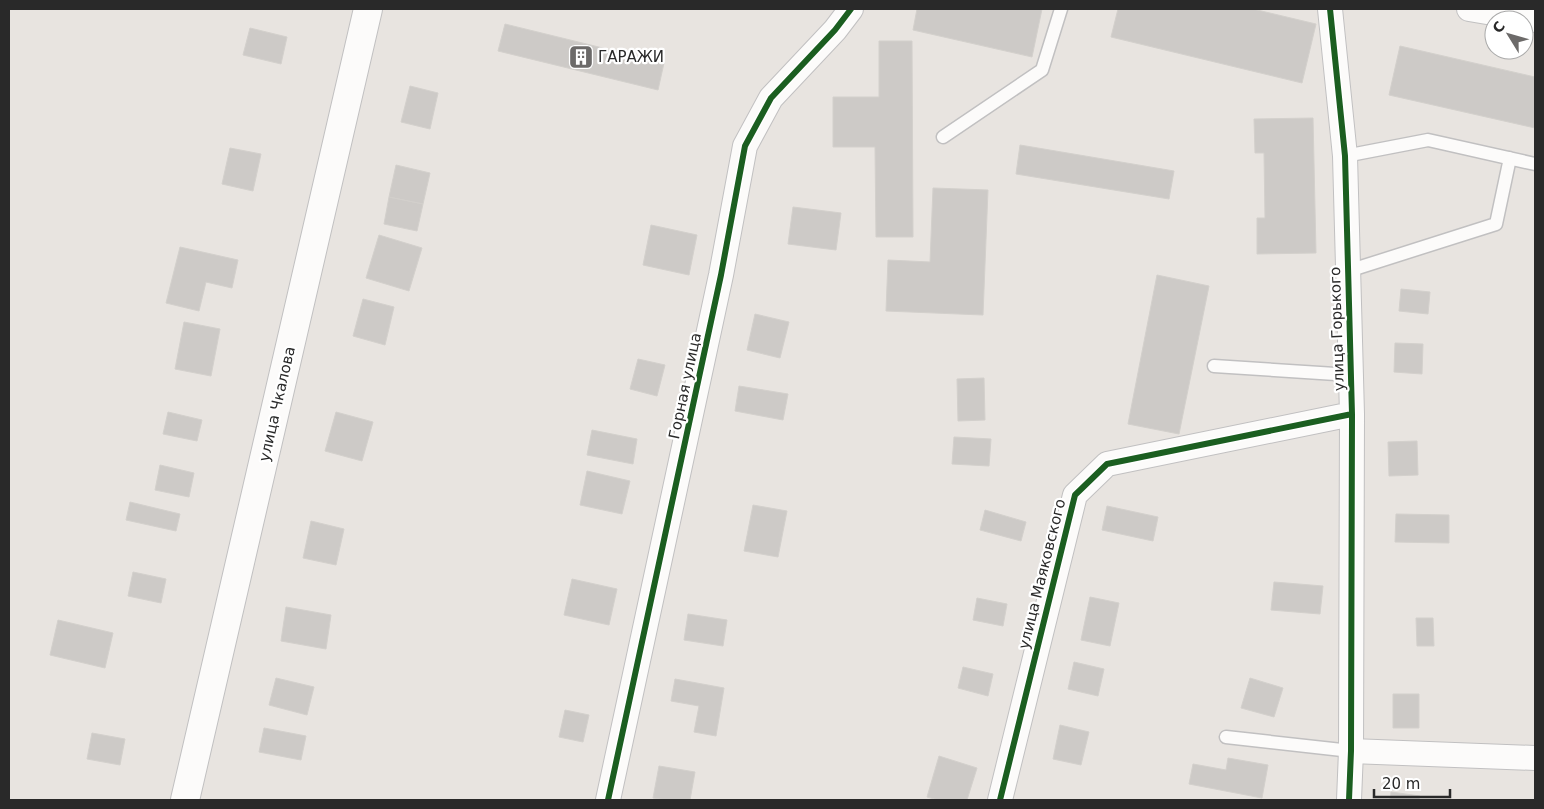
<svg xmlns="http://www.w3.org/2000/svg" width="1544" height="809" font-family="'DejaVu Sans',sans-serif">
  <style>
    .building { fill: #cdcac7; stroke: #d3d0cc }
    .lines { fill: none; stroke-linecap: round; stroke-linejoin: round }
    .lane-casing { stroke: #c1c0c1; stroke-width: 15 }
    .street-casing { stroke: #c1c0c1; stroke-width: 26 }
    .secondary-casing { stroke: #c1c0c1; stroke-width: 30 }
    .lane { stroke: #fcfbfa; stroke-width: 12 }
    .street { stroke: #fcfbfa; stroke-width: 24 }
    .secondary { stroke: #fcfbfa; stroke-width: 28 }
    .cycleway-casing { stroke: #fff; stroke-width: 9 }
    .cycleway { stroke: #1b5e20; stroke-width: 6 }
    .labels { text-anchor: middle; dominant-baseline: central; stroke-width: 4.5; stroke-linejoin: round; paint-order: stroke }
    .poi-label { font-size: 15px; fill: #292929; stroke: #fff; text-anchor: start }
    .street-label { font-size: 15px; fill: #292929; stroke: #fff }
  </style>
  <rect width="100%" height="100%" fill="#e8e4e0"/>
  <!-- building -->
  <path class="building" d="M917,9H1042L1032,57L913,30Z
    M1118,9H1253L1316,24L1302,83L1111,37Z
    M505,24L664,63L658,90L498,51Z
    M250,28L287,37L281,64L243,55Z
    M879,41H912L913,237H876L875,147H833V97H879Z
    M1400,46L1535,77V128L1389,95Z
    M410,86L438,93L430,129L401,122Z
    M1313,118L1316,253L1257,254V218H1265L1264,153H1255L1254,119Z
    M1020,145L1174,171L1169,199L1016,174Z
    M230,148L261,154L253,191L222,184Z
    M396,165L430,173L423,204L389,197Z
    M933,188L988,190L983,315L886,311L888,260L930,262Z
    M389,197L423,204L417,231L384,224Z
    M793,207L841,213L836,250L788,244Z
    M651,225L697,235L689,275L643,265Z
    M379,235L422,248L409,291L366,278Z
    M180,247L238,260L232,288L206,282L199,311L166,303Z
    M1157,275L1209,286L1179,434L1128,424Z
    M1401,289L1430,292L1428,314L1399,311Z
    M363,299L394,307L385,345L353,336Z
    M755,314L789,322L780,358L747,350Z
    M184,322L220,329L211,376L175,369Z
    M1395,343L1423,344L1422,374L1394,372Z
    M638,359L665,365L657,396L630,389Z
    M984,378L985,420L958,421L957,379Z
    M739,386L788,394L783,420L735,411Z
    M168,412L202,420L197,441L163,434Z
    M336,412L373,422L362,461L325,451Z
    M592,430L637,439L633,464L587,455Z
    M954,437L991,439L989,466L952,464Z
    M1417,441L1418,475L1389,476L1388,442Z
    M160,465L194,473L189,497L155,490Z
    M587,471L630,481L622,514L580,505Z
    M130,502L180,514L176,531L126,520Z
    M753,505L787,511L778,557L744,551Z
    M1107,506L1158,517L1153,541L1102,530Z
    M985,510L1026,522L1021,541L980,530Z
    M1396,514L1449,515V543L1395,542Z
    M311,521L344,529L336,565L303,558Z
    M133,572L166,579L161,603L128,596Z
    M572,579L617,589L609,625L564,615Z
    M1274,582L1323,586L1320,614L1271,610Z
    M1090,597L1119,603L1110,646L1081,640Z
    M977,598L1007,604L1003,626L973,620Z
    M286,607L331,615L326,649L281,641Z
    M688,614L727,620L723,646L684,640Z
    M1416,618H1433L1434,646H1417Z
    M58,620L113,633L105,668L50,655Z
    M1074,662L1104,669L1098,696L1068,689Z
    M963,667L993,674L988,696L958,688Z
    M276,678L314,687L307,715L269,705Z
    M1250,678L1283,688L1274,717L1241,708Z
    M675,679L724,688L716,736L694,732L699,706L671,701Z
    M1393,694H1419V728H1393Z
    M565,710L589,715L583,742L559,737Z
    M1060,725L1089,732L1081,765L1053,759Z
    M264,728L306,736L301,760L259,752Z
    M92,733L125,739L120,765L87,759Z
    M939,756L977,768L967,800H938L927,797Z
    M1228,758L1268,765L1262,798L1189,784L1193,764L1226,770Z
    M659,766L695,772L690,800H667L653,798Z
    M1391,792L1420,796L1419,800H1390Z"/>
  <g class="lines">
    <defs>
      <path id="lane" d="M943,137L1042,70L1061,9
        M1345,156L1428,140L1535,164
        M1348,271L1496,224L1510,158
        M1214,366L1351,375
        M1226,737L1351,751"/>
      <path id="street" d="M1330,9L1345,156L1352,414L1351,751L1349,800
        M1469,9L1535,20
        M1351,751L1535,758
        M608,800L721,275L745,146L771,98L835,30L851,9
        M1000,800L1075,495L1107,464L1352,414"/>
      <path id="secondary" d="M185,800L368,9"/>
    </defs>
    <!-- lane casing -->
    <use href="#lane" class="lane-casing"/>
    <!-- street casing -->
    <use href="#street" class="street-casing"/>
    <!-- secondary casing -->
    <use href="#secondary" class="secondary-casing"/>
    <!-- lane -->
    <use href="#lane" class="lane"/>
    <!-- street -->
    <use href="#street" class="street"/>
    <!-- secondary -->
    <use href="#secondary" class="secondary"/>
    <defs>
      <path id="cycleway" d="M1330,9L1345,156L1352,414L1351,751L1349,800
        M608,800L721,275L745,146L771,98L835,30L851,9
        M1000,800L1075,495L1107,464L1352,414"/>
    </defs>
    <!-- cycleway casing -->
    <use href="#cycleway" class="cycleway-casing"/>
    <!-- cycleway -->
    <use href="#cycleway" class="cycleway"/>
  </g>
  <!-- icons -->
  <defs>
    <symbol id="building-square" viewBox="-11 -11 22 22"><rect x="-9" y="-9" width="18" height="18" rx="4" fill="#6c6a69" stroke="#fff"/><path d="M-4-6H4V6H1V3H-1V6H-4ZM-2.5-4.3h1.7v1.8h-1.7ZM.8-4.3h1.7v1.8H.8ZM-2.5-1h1.7V.8h-1.7ZM.8-1h1.7V.8H.8Z" fill="#fff"/></symbol>
  </defs>
  <g fill-rule="evenodd">
    <use href="#building-square" x="567" y="43" width="28" height="28"/>
  </g>
  <g class="labels">
    <!-- poi labels -->
    <g class="poi-label">
      <text x="598" y="57">ГАРАЖИ</text>
    </g>
    <!-- street labels -->
    <g class="street-label">
      <text transform="translate(1337 329) rotate(-92)">улица Горького</text>
      <text transform="translate(685 386) rotate(-78)">Горная улица</text>
      <text transform="translate(277 404) rotate(-77)">улица Чкалова</text>
      <text transform="translate(1042 574) rotate(-76)">улица Маяковского</text>
    </g>
  </g>
  <!-- border -->
  <rect width="1544" height="809" fill="none" stroke="#292929" stroke-width="20"/>
  <!-- north arrow -->
  <g transform="translate(1509 35) rotate(307)"><circle r="24" fill="#ffffff" stroke="#a9a9a9"/>
  <path d="M0-4L9 19L0 12L-9 19Z" fill="#6c6a69"/>
  <text y="-8" font-size="14" font-weight="bold" text-anchor="middle" fill="#292929">С</text>
  </g>
  <!-- scale -->
  <path d="M1374 789v8h76v-8" fill="none" stroke="#292929" stroke-width="2.5"/>
  <text x="1382" y="789" font-size="15" fill="#292929" stroke="#ffffff" stroke-width="4" paint-order="stroke">20 m</text>
</svg>
